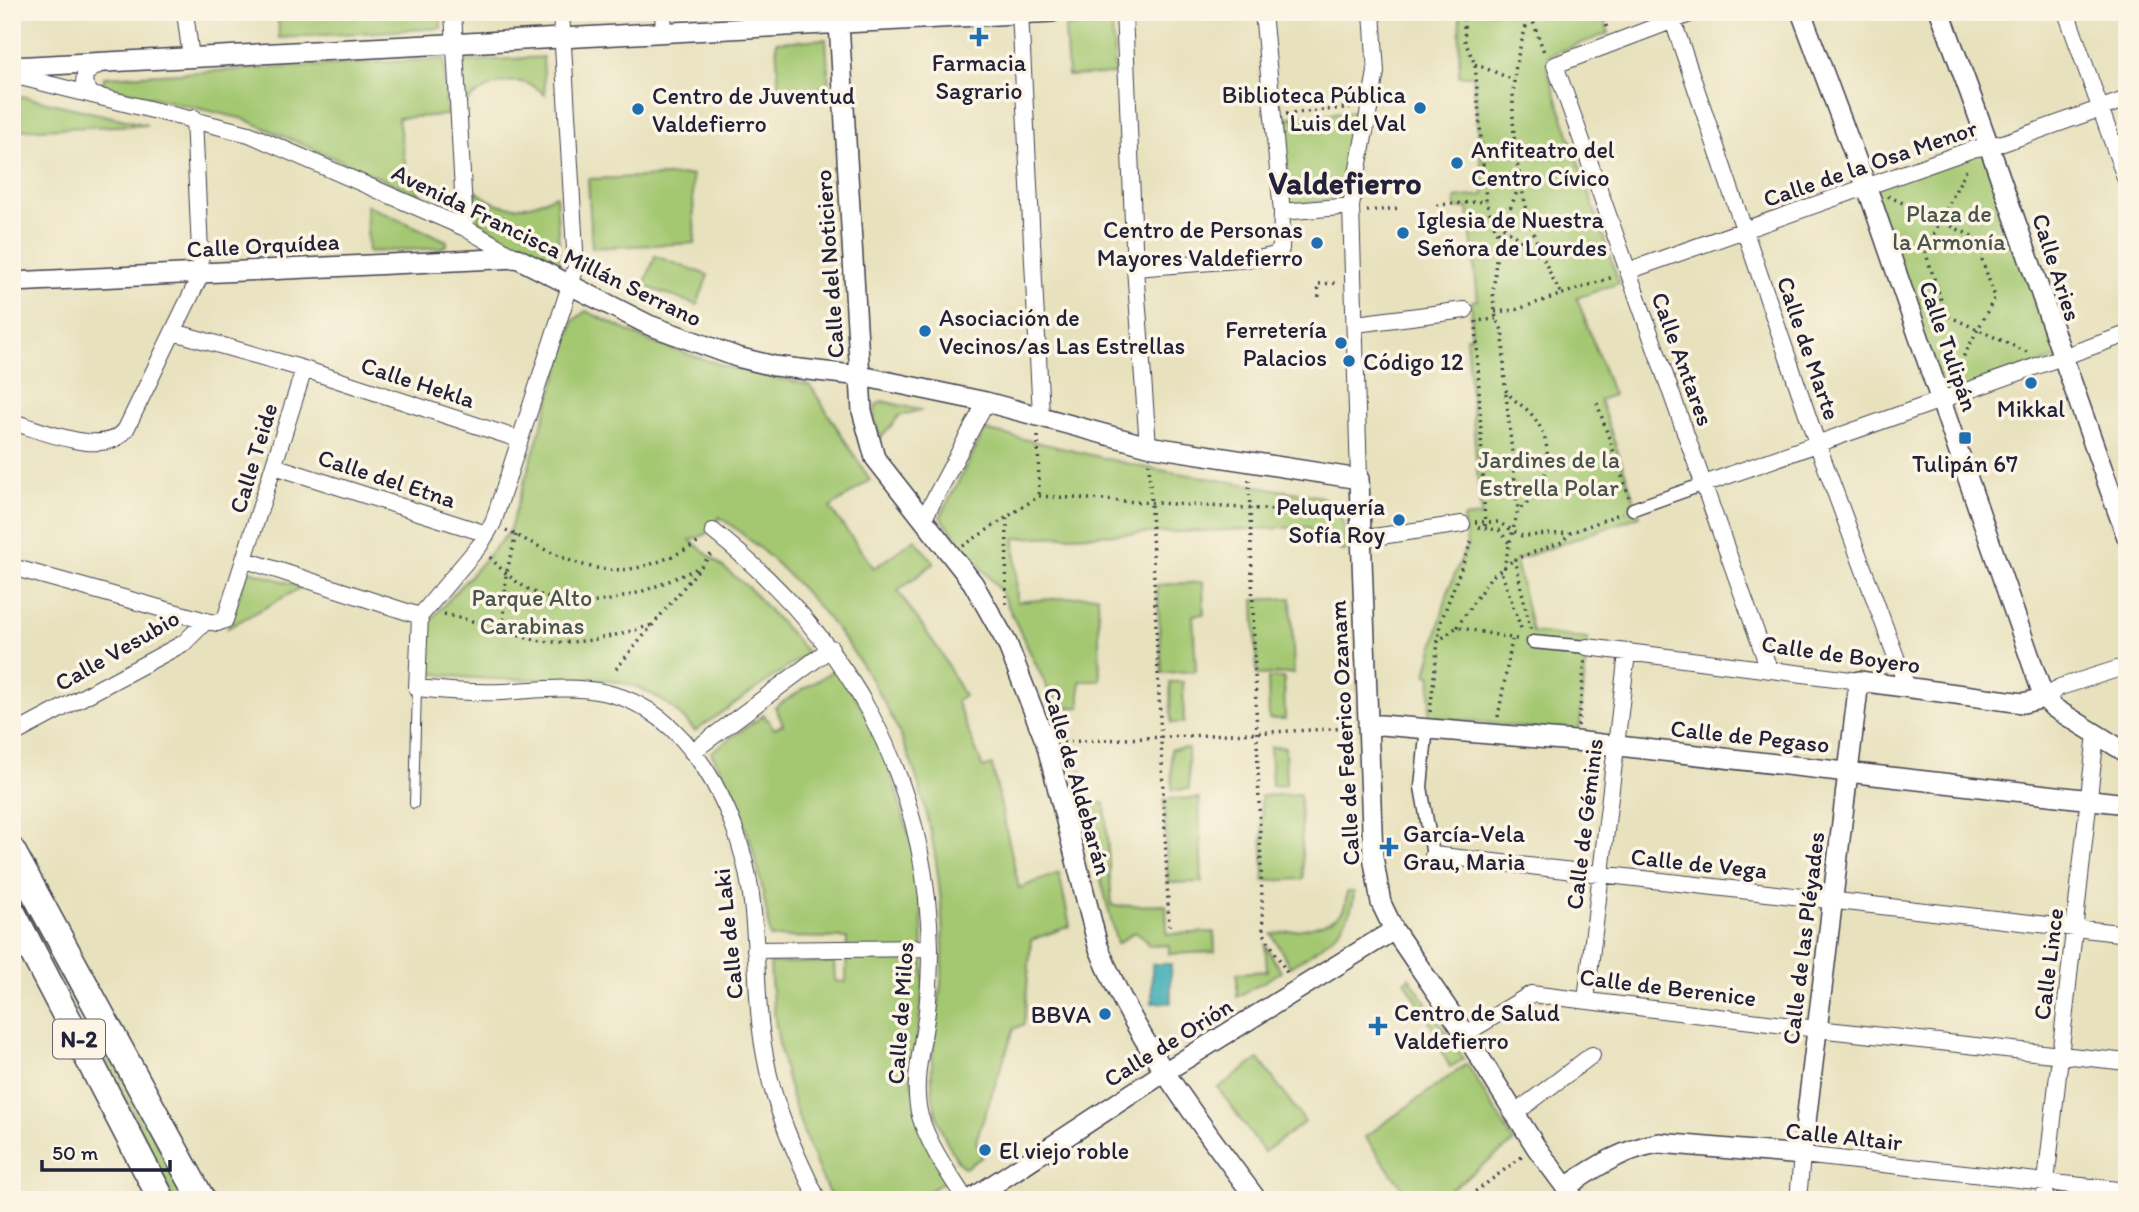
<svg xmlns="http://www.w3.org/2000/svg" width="2139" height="1212" font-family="Itim,sans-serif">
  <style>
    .green { fill: #a4c872; stroke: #637556; stroke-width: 2 }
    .water { fill: #3bacb5; stroke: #2e6778; stroke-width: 2 }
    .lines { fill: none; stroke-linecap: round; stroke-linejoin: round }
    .service-casing { stroke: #403f4e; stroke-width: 10 }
    .pedestrian-casing { stroke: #403f4e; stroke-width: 15 }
    .minor-casing { stroke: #403f4e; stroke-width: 18 }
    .tertiary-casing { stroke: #403f4e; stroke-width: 22 }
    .trunk-casing { stroke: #403f4e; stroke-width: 29 }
    .path { stroke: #403f4e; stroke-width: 3.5; stroke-dasharray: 2 5; stroke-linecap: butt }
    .service { stroke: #fff; stroke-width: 8 }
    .pedestrian { stroke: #fff; stroke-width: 12 }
    .minor { stroke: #fff; stroke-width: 16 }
    .tertiary { stroke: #fff; stroke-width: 19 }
    .trunk { stroke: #fff; stroke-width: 26 }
    .poi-dot { fill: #1f6fb2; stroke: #fcf5e5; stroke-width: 2.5 }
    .labels { text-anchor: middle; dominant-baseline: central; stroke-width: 7; stroke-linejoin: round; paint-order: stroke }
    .shield { fill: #fcf5e5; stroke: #63616e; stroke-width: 2 }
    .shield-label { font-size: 23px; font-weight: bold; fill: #22223b }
    .poi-label { font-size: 24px; fill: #22223b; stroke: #fcf5e5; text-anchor: start }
    .street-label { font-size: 24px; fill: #22223b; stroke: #fcf5e5 }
    .park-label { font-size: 24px; fill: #49544c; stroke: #fcf5e5 }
    .district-label { font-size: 32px; font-weight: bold; fill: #22223b; stroke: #fcf5e5 }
  </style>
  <rect width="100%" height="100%" fill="#fcf5e5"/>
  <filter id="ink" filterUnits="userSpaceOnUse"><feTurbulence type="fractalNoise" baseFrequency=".0143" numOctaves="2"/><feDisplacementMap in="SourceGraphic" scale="14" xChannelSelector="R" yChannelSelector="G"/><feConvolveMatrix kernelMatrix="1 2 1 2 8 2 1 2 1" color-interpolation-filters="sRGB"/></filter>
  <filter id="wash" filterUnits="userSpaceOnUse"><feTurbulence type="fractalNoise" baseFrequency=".00686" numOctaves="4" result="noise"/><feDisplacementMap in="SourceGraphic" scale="28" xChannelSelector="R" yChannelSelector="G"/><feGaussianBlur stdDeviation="1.57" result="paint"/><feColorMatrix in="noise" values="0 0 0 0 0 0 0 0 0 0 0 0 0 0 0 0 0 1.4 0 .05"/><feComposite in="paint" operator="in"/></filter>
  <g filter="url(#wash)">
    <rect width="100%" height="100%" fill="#e7e1bd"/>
    <!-- green -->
    <path class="green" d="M278,12H441V28L279,38Z
      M1460,12H1602L1609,33L1549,55L1547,69L1619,283L1577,298L1613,395L1600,400L1640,516L1516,560L1532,632L1588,639L1579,734L1429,716L1431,676L1426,674L1449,588L1467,545L1463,518L1481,516L1466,337H1471L1472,301L1478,300L1468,208L1456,209L1455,198L1484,195L1473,76H1459Z
      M1112,24L1115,74L1068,76L1065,27Z
      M826,39L829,89L779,92L776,42Z
      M543,57L545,95C520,69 483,85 462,106L460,62Z
      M444,59L447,115L398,118L406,169L421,196L244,119L103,86L104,77Z
      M12,94L147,125L12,130Z
      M1365,110L1346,194L1342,199L1288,205L1284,195L1289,191L1283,118Z
      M1991,146L2061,357L1941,399L1867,186Z
      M692,175L695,243L592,248L588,179Z
      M475,190C501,213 527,210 556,195L560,266L478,222Z
      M366,205L447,241V245L440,248L368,252Z
      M655,256L708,275L697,305L644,286Z
      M586,311L653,343L734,369L810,385L870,480L830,508L874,568L915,539L934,563L898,591L941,653L964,696L956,700L983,768L992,765L1019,888L1059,873L1070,926L1031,940L1024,1024L1014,1029L976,1141L982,1157L965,1168C958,1163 954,1155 950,1147C912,1084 945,1013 943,945C942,889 934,833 917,779C882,673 809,581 720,517L705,535L690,540L750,589L808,653L695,731C646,671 595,678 526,679C493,680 462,678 429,673V622L509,532L574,320Z
      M882,401L920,410L899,416L881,438L874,421L876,405Z
      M985,430L1142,467L1322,497C1344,510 1345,528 1346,551H1341L1328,537L1310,532L1309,527L1015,538L1017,602L1098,595L1100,681H1080V707L1057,708L1001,592L940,517Z
      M247,570L302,587L228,628Z
      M1203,582L1204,614L1193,615L1196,671L1162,673L1157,585Z
      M1291,598L1294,673L1257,675L1254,600Z
      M839,667L884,748L920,874L924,975L912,1084L948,1179L915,1200H832C794,1119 774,1052 770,963L834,962L835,981L846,982L847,938L770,937C762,870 745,811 711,752L764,715L774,729L783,724L775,707Z
      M1268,678H1284L1285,719H1269Z
      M1170,682H1183L1184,723H1171Z
      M1270,747H1285L1286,785L1272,786Z
      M1188,748L1189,789L1172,790L1171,749Z
      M1082,770L1084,795L1092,803H1105L1112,906L1166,905L1167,934L1214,932L1215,952L1169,954V945L1149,946L1142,936L1134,932L1117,944L1074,771Z
      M1300,794L1303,879L1264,881L1261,796Z
      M1199,798L1202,882L1168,883L1164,799Z
      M12,874L188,1200H174L133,1113L12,885Z
      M1347,892H1354C1353,929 1319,949 1290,967L1272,934C1292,930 1326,928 1341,913C1346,908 1346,899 1347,892Z
      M1265,944L1281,972L1237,997V973L1267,971Z
      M1409,977L1464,1059L1450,1067L1441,1051L1445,1048L1405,981Z
      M1259,1059L1305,1122L1264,1152L1218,1088Z
      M1467,1064L1514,1142L1436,1200H1411L1365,1137Z"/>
    <!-- water -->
    <path class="water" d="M1152,964H1171V1003H1152Z"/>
  </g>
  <g filter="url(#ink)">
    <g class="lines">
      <defs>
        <path id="service" d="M414,804L417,688"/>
        <path id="pedestrian" d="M1633,509L1704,484
          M1533,642L1587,647
          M1426,736L1421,787L1433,855"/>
        <path id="minor" d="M185,12L191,58
          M453,12L465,228
          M561,12L576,267L493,523L480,545L420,616L417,688C445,691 474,693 502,692C538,690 571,685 607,693C690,712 738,811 750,888C759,944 754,1000 765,1056C774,1108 795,1153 818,1200
          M663,12L664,33
          M767,12L768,27
          M1020,12L1041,415
          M1124,12L1135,268L1148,446
          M1695,12L1555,65L1769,669
          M2066,12L2127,183
          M1673,21L1817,443L1907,687
          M12,75L249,134L465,228L517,258
          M92,95L84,84L85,74L102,62
          M1282,212L1351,206
          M1135,268L1263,258L1275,255L1281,249L1282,212L1263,12
          M1628,271L1973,149L2003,143L2127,99
          M1356,324L1465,310
          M174,332L304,369L518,439
          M12,422C42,430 105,459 126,429L201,274L194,118
          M274,466L487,534
          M1359,479L1351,206L1376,72L1372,12
          M1704,484L2127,334
          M923,520L986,402
          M713,531C847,637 927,775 930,948C930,969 929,991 927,1011C923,1047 911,1081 920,1116C929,1146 949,1174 966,1200
          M1360,539L1462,524
          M246,560L420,616
          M12,567L206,621L217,623L225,620L304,369
          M1587,647L1859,681
          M2044,698L2060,687L2127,666
          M12,735L184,643L206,621
          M692,752L831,648
          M1433,855L2127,934
          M755,950L930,948
          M1586,1000L1627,653
          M1465,1034L1531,994L1817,1029L2127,1062
          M1514,1114L1592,1055
          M1798,1200L1802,1155L2127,1191
          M2044,1200L2096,734"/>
        <path id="tertiary" d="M1801,12L1871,199L2044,698L2054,708L2127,753
          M1940,12C2006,186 2063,363 2127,537
          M839,23L862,411L875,458L973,583L1007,643L1046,743L1098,946C1135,1041 1197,1119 1257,1200
          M12,67L1053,12
          M12,282L517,258L649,325L737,357L774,366L861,376L986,402L1148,446L1359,479L1373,856L1381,903L1394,930L1465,1034L1536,1147L1575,1200
          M1368,727L1381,725L1575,741L2127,804
          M1566,1187C1595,1167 1623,1149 1659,1143L1802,1155L1859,681L2023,703L2044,698
          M970,1200L1163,1073L1394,930"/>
        <path id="trunk" d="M12,851L202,1200
          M12,912L162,1200"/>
      </defs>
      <!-- service casing -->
      <use href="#service" class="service-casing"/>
      <!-- pedestrian casing -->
      <use href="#pedestrian" class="pedestrian-casing"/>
      <!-- minor casing -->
      <use href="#minor" class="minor-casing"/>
      <!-- tertiary casing -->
      <use href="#tertiary" class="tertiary-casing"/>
      <!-- trunk casing -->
      <use href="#trunk" class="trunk-casing"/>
      <!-- path -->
      <path class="path" d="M1463,12L1465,42L1475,64L1486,201L1498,236L1493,296L1496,319L1503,332L1505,389C1512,401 1524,405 1532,415C1557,445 1551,489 1518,510
        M1601,12L1607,28
        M1530,13C1524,35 1515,59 1514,82C1508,148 1527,238 1562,295
        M1531,16L1545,55
        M1475,64L1514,80
        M1286,114L1355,107
        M1966,170L1925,251L1946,315L2027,352
        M1888,196L1974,237L1995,297L1952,378
        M1437,205L1486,201
        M1367,211L1400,208
        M1503,227L1541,256
        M1498,232L1502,230L1521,181
        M1319,297L1318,284L1339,283
        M1495,312L1515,310L1613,277
        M1506,394L1518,510L1502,574L1522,631
        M1597,403L1629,497
        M1038,436L1039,496
        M1149,463L1169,926
        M1249,480L1263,932L1289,976
        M1475,522H1498L1522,536L1568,533
        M1485,526L1476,321L1496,319
        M1478,527L1499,530L1509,543
        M506,530C585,570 617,590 701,541
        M516,535L506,575L503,629C551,653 602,640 652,625
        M963,546L1039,496L1343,514
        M490,557C553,630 625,602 700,567
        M1006,604L1007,515
        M444,614L503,629
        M1457,627L1490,578L1515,559
        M1530,629L1515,559L1562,542L1570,533L1622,513
        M1437,642L1457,627L1521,640
        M616,669L713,552
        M1430,712L1440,624L1473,537
        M1498,717L1512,640
        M1578,726L1585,660
        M1063,742L1352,728
        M1464,1200L1523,1156"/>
      <!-- service -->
      <use href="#service" class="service"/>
      <!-- pedestrian -->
      <use href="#pedestrian" class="pedestrian"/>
      <!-- minor -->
      <use href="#minor" class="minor"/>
      <!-- tertiary -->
      <use href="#tertiary" class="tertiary"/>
      <!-- trunk -->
      <use href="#trunk" class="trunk"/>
    </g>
  </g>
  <!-- markers -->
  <g class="poi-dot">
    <path d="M975.5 26.5h7v7h7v7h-7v7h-7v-7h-7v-7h7z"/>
    <circle cx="1420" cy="108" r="7"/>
    <circle cx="638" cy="109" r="7"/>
    <circle cx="1457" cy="163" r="7"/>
    <circle cx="1403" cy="233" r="7"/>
    <circle cx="1317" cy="243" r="7"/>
    <circle cx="925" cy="331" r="7"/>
    <circle cx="1341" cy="343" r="7"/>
    <circle cx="1349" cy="361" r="7"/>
    <circle cx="2031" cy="383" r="7"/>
    <rect x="1958" y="431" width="14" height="14" rx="3.5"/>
    <circle cx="1399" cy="520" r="7"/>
    <path d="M1385.5 836.5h7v7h7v7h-7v7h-7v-7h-7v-7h7z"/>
    <circle cx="1105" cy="1014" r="7"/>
    <path d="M1374.5 1015.5h7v7h7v7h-7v7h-7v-7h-7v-7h7z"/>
    <circle cx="985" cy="1150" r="7"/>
  </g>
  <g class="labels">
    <!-- shield labels -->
    <rect class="shield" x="53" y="1019.5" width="52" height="39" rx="5"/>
    <g class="shield-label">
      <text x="79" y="1039">N-2</text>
    </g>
    <!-- poi labels -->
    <g class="poi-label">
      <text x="979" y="62" text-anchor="middle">Farmacia<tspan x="979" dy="28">Sagrario</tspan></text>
      <text x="1406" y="94" text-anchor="end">Biblioteca Pública<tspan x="1406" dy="28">Luis del Val</tspan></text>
      <text x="652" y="95">Centro de Juventud<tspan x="652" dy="28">Valdefierro</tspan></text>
      <text x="1471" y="149">Anfiteatro del<tspan x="1471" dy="28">Centro Cívico</tspan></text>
      <text x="1417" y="219">Iglesia de Nuestra<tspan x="1417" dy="28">Señora de Lourdes</tspan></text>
      <text x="1303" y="229" text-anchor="end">Centro de Personas<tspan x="1303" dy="28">Mayores Valdefierro</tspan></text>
      <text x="939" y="317">Asociación de<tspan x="939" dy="28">Vecinos/as Las Estrellas</tspan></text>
      <text x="1327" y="329" text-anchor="end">Ferretería<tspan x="1327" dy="28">Palacios</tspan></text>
      <text x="1363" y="361">Código 12</text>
      <text x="2031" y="408" text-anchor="middle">Mikkal</text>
      <text x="1965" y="463" text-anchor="middle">Tulipán 67</text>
      <text x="1385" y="506" text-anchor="end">Peluquería<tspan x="1385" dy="28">Sofía Roy</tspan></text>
      <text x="1403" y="833">García-Vela<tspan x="1403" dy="28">Grau, Maria</tspan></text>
      <text x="1394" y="1012">Centro de Salud<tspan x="1394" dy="28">Valdefierro</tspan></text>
      <text x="1091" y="1014" text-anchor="end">BBVA</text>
      <text x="999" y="1150">El viejo roble</text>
    </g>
    <!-- street labels -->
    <g class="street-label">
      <text transform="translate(1870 163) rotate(-19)">Calle de la Osa Menor</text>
      <text transform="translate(263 245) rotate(-3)">Calle Orquídea</text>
      <text transform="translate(547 245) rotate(26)">Avenida Francisca Millán Serrano</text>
      <text transform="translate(829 264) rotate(-94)">Calle del Noticiero</text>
      <text transform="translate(2057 267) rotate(72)">Calle Aries</text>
      <text transform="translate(1949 346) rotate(71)">Calle Tulipán</text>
      <text transform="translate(1809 348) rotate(71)">Calle de Marte</text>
      <text transform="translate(1683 359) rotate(70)">Calle Antares</text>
      <text transform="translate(418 382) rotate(18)">Calle Hekla</text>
      <text transform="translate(253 458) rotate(-73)">Calle Teide</text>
      <text transform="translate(387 478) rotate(18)">Calle del Etna</text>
      <text transform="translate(117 650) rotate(-30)">Calle Vesubio</text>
      <text transform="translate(1841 654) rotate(8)">Calle de Boyero</text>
      <text transform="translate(1344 733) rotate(-93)">Calle de Federico Ozanam</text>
      <text transform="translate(1750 736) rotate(6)">Calle de Pegaso</text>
      <text transform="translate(1078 781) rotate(74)">Calle de Aldebarán</text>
      <text transform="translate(1584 824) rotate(-83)">Calle de Géminis</text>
      <text transform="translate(1699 863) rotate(6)">Calle de Vega</text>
      <text transform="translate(728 934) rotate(-96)">Calle de Laki</text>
      <text transform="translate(1803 938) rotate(-83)">Calle de las Pléyades</text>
      <text transform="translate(2048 964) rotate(-83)">Calle Lince</text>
      <text transform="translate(1668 987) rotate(7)">Calle de Berenice</text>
      <text transform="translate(900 1013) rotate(-86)">Calle de Milos</text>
      <text transform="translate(1168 1042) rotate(-32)">Calle de Orión</text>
      <text transform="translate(1844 1136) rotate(6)">Calle Altair</text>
    </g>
    <!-- park labels -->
    <g class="park-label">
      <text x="1949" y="213">Plaza de<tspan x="1949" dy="28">la Armonía</tspan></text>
      <text x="1549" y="459">Jardines de la<tspan x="1549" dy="28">Estrella Polar</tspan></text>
      <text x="532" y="597">Parque Alto<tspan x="532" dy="28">Carabinas</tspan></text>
    </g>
    <!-- district labels -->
    <g class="district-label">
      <text x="1345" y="183">Valdefierro</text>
    </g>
  </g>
  <!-- margin -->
  <rect width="2139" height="1212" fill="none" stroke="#fcf5e5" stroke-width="42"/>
  <!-- scale -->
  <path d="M42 1160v10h128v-10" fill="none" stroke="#22223b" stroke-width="3.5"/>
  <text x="52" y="1160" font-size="21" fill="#22223b" stroke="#fcf5e5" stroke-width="5" paint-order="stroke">50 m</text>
</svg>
